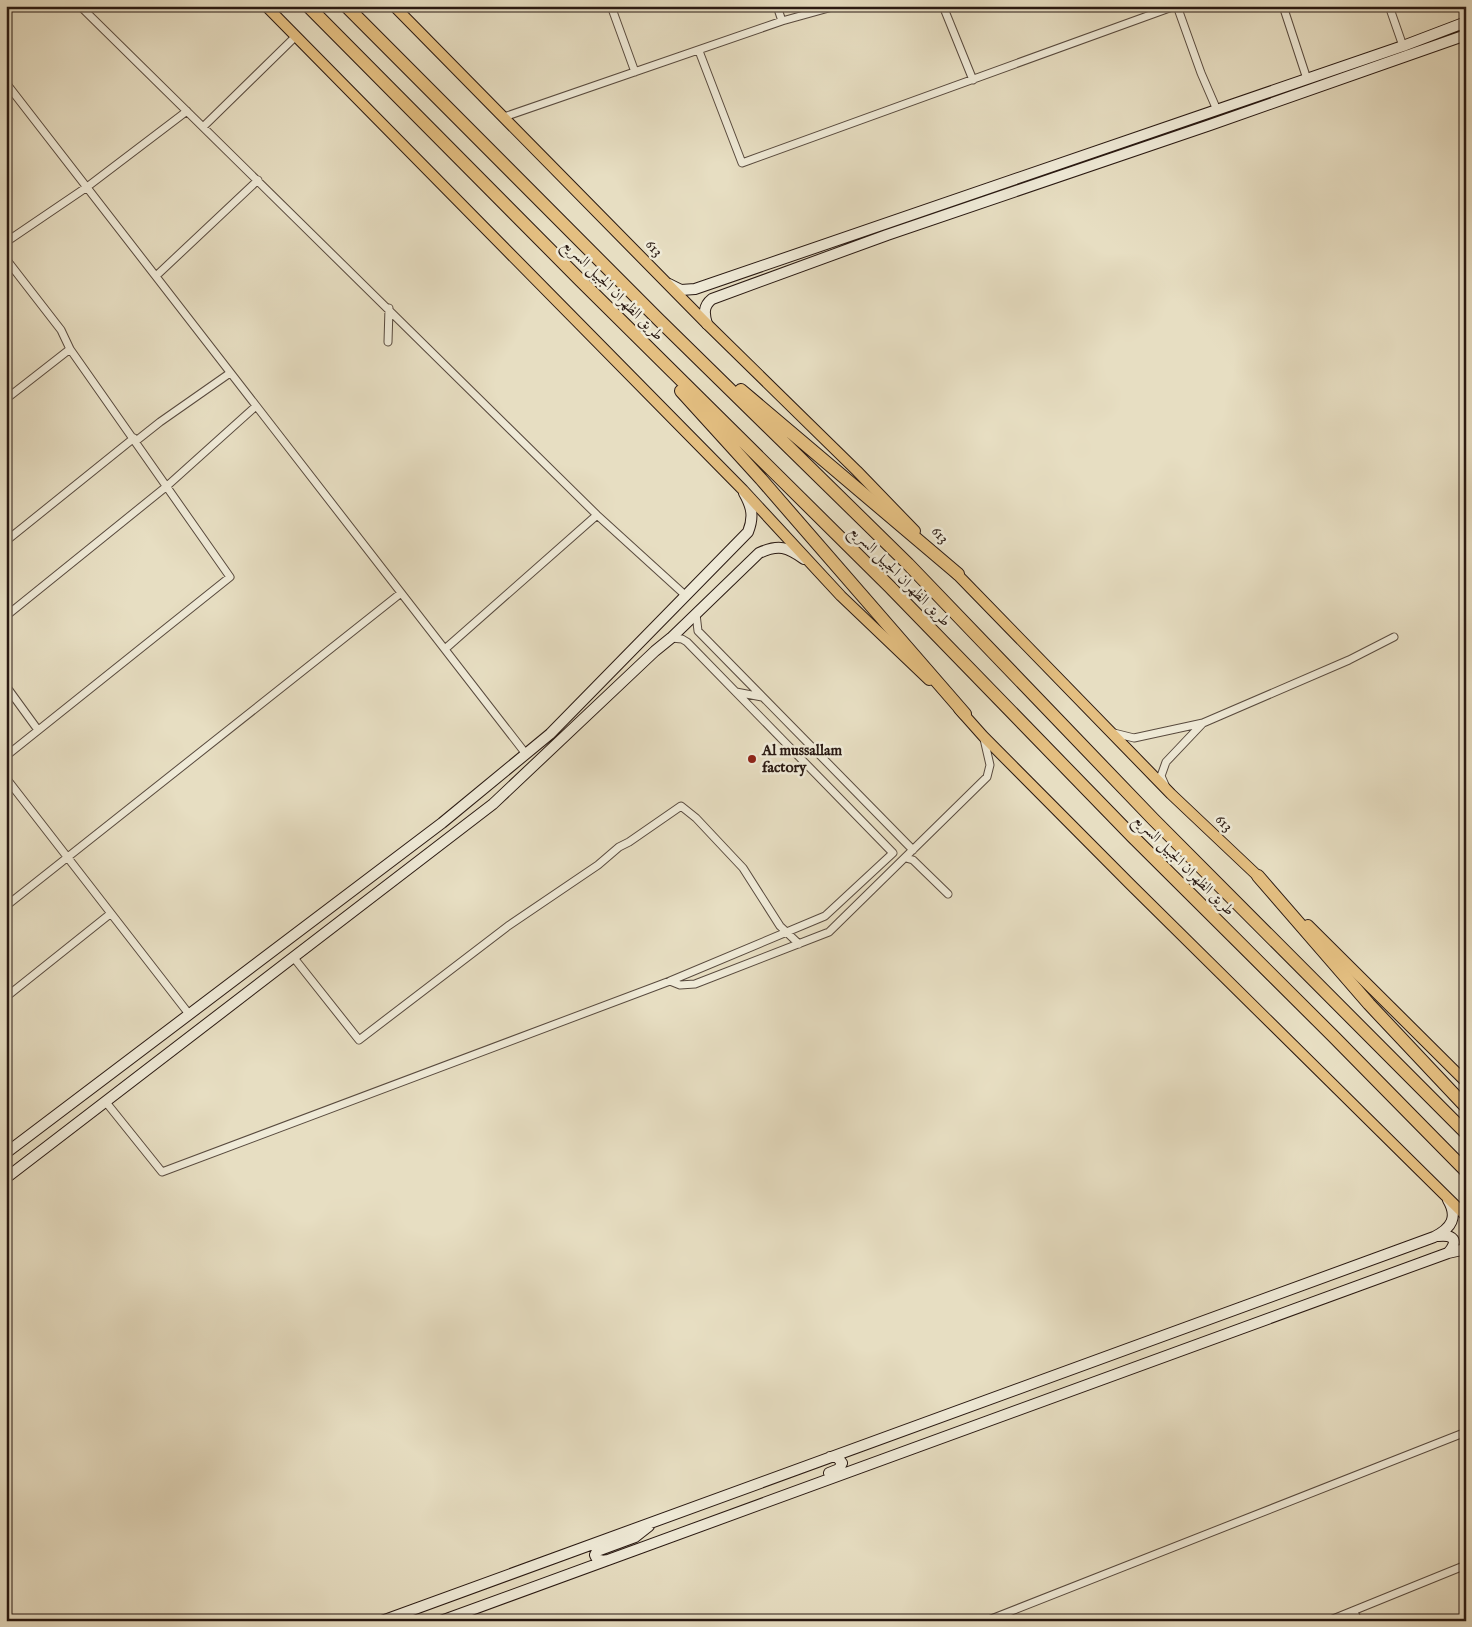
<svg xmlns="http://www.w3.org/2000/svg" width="1472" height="1627" font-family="'IM FELL English',Amiri,serif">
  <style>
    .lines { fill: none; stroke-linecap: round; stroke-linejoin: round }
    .street-casing { stroke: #584a3e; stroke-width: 9 }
    .secondary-casing { stroke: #291912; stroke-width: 12 }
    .primary-casing { stroke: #291912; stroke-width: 12 }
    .highway-casing { stroke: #291912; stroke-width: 14 }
    .street { stroke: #efead7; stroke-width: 7 }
    .secondary { stroke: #efead7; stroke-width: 10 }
    .primary { stroke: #e4bf81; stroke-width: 10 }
    .highway { stroke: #e4bf81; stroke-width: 12 }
    .poi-dot { fill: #8f2418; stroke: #efead7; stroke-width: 2 }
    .labels { text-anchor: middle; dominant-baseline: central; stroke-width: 5; stroke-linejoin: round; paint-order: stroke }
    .street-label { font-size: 15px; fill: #291912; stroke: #efead7 }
    .poi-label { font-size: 15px; font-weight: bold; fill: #291912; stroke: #efead7; text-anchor: start }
  </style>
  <rect width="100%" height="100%" fill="#e7dec2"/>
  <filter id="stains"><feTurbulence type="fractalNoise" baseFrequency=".004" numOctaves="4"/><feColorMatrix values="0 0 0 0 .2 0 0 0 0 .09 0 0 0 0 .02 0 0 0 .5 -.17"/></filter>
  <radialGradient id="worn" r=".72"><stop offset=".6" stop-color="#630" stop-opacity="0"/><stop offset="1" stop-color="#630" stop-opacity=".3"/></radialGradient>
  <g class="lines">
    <defs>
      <path id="street" d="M80,6L597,515L685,595
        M611,6L635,72
        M777,6L782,21
        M943,6L973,80
        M1177,6L1201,73L1217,110
        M1283,6L1307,79
        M1389,6L1403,46
        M699,51L742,163L1175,6
        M6,83L526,754
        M504,117L782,21L836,6
        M203,127L296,36
        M6,242L87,187L187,111
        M6,259L61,330L70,349
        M156,276L258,180
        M388,342L389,308
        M6,399L70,349L230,577L6,756
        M136,441L160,422L230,373
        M6,541L134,438
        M696,614L698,631L913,850
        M6,616L167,486L256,406
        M445,649L597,515
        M6,686L38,730
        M736,692L762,697
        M1203,723L1349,660L1394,637
        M1114,733L1134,738L1203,723L1166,762L1161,776L1165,785
        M6,778L189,1014
        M906,858L913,860L948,894
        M6,906L401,593
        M294,958L359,1040L508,926L598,865L619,847L629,842L681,806L696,818L743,868L780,926L799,944
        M670,981L680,985L695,984L829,932L987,777L990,765L984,739
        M6,997L110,914
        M105,1101L162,1172L670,981L825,916L893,853L687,642L682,639L671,638
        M1353,1611L1359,1621
        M986,1621L1466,1432
        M1328,1621L1466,1565"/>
      <path id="secondary" d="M669,284L681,290L695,289L1403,46L1466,22
        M707,324C704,314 703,306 712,299L887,235L1210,125L1466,35
        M6,1153L442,823L550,734L748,532C754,517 752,507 744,493
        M6,1178L493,804L655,651L671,638L759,553C779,544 787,547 804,559
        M1438,1236C1454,1234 1459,1241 1448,1253
        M829,1473L839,1469L842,1463L837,1457H830
        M608,1560L602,1561L597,1559L595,1555L597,1551L635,1537L649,1526
        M382,1621L1434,1237C1452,1228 1458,1217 1448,1200
        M441,1621L1448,1253L1466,1249"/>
      <path id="primary" d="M266,6L743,490L841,596L929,680
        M394,6L707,324L857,471L915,531
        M953,570L1171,794L1262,880
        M959,709L983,736L1131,885L1466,1216
        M1308,925L1466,1082"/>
      <path id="highway" d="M308,6L580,280L889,586L1132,836L1334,1037L1466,1171
        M346,6L658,319L908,564L1154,820L1466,1133
        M741,390L958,574
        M681,391L761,479L965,714
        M1258,876L1369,1004L1466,1107"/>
    </defs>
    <!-- street casing -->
    <use href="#street" class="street-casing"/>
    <!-- secondary casing -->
    <use href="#secondary" class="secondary-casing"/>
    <!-- primary casing -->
    <use href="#primary" class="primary-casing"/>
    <!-- highway casing -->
    <use href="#highway" class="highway-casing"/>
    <!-- street -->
    <use href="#street" class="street"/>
    <!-- secondary -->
    <use href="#secondary" class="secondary"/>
    <!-- primary -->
    <use href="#primary" class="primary"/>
    <!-- highway -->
    <use href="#highway" class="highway"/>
  </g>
  <!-- markers -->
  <circle class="poi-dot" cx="752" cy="759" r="5"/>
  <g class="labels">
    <!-- street labels -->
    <g class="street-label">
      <text transform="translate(654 248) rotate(45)">613</text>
      <text transform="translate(613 290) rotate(45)">طريق الظهران الجبيل السريع</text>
      <text transform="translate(940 535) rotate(46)">613</text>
      <text transform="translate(900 576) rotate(45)">طريق الظهران الجبيل السريع</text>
      <text transform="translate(1224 823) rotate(43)">613</text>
      <text transform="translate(1184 865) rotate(45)">طريق الظهران الجبيل السريع</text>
    </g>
    <!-- poi labels -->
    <g class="poi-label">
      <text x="762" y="750">Al mussallam<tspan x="762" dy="17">factory</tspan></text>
    </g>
  </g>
  <!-- margin -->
  <rect width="1472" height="1627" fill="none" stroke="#e7dec2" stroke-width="25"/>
  <rect x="8" y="8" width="1457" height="1612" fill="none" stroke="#291912" stroke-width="2.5"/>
  <rect x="12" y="12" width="1447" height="1602" fill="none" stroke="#291912"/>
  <rect width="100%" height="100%" filter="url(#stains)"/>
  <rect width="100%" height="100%" fill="url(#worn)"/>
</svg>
